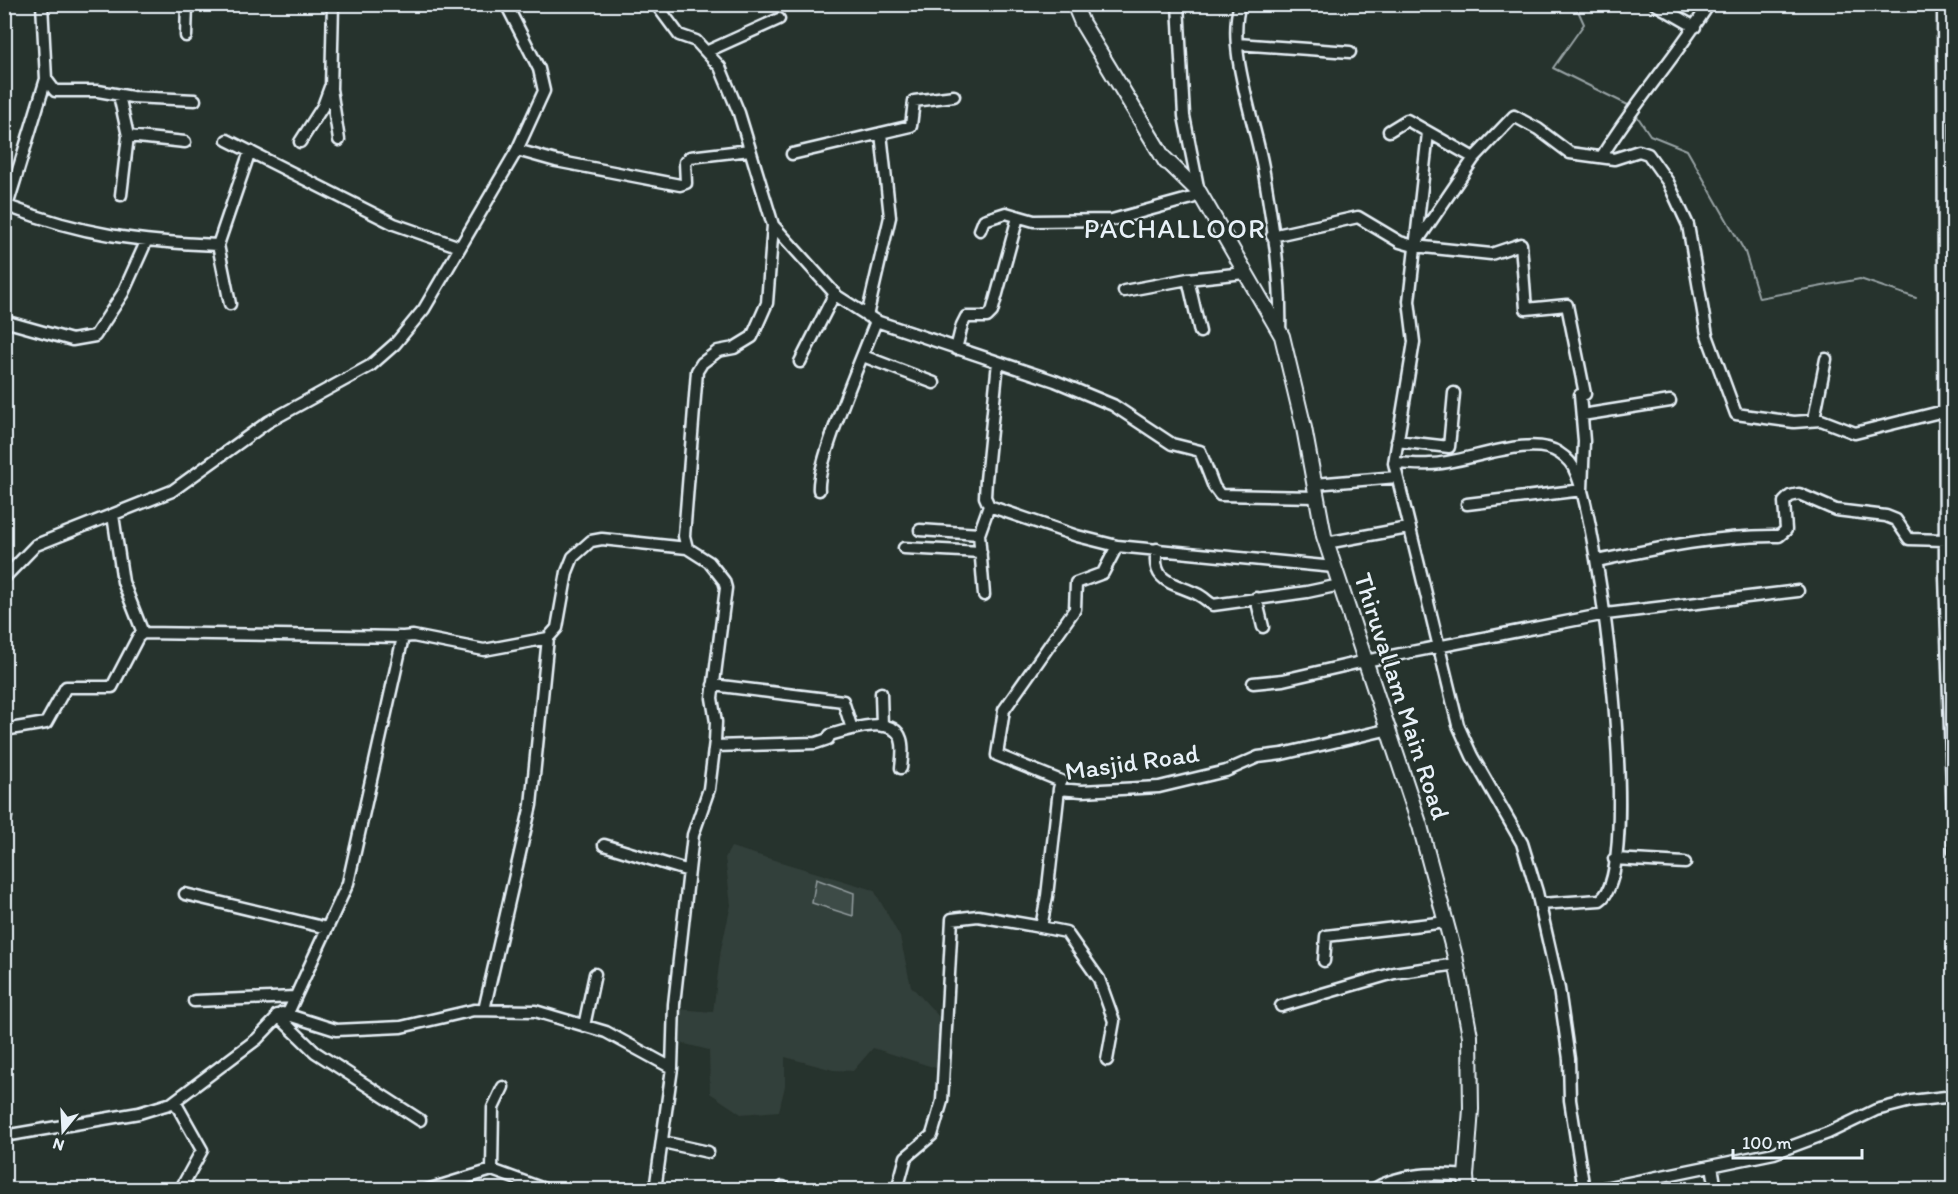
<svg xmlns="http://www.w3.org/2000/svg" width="1958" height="1194" font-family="Itim,sans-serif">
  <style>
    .built { fill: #333f3a }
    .green { fill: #3e4b47; stroke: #939ea0; stroke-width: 1.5 }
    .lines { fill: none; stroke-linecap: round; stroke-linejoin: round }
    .stream { stroke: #98a3a5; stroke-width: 2 }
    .minor-casing { stroke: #e8f1f8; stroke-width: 15 }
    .major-casing { stroke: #e8f1f8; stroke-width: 18 }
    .minor { stroke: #26332d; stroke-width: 10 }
    .major { stroke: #26332d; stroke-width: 14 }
    .labels { text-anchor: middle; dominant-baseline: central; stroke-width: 4.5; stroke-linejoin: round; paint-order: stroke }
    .street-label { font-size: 26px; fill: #e8f1f8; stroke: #26332d }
    .neighbourhood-label { font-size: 27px; letter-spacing: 1.5px; fill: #e8f1f8; stroke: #26332d }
  </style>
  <rect width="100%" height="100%" fill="#26332d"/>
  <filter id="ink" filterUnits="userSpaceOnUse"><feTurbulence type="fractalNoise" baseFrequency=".0167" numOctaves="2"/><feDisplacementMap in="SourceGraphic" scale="12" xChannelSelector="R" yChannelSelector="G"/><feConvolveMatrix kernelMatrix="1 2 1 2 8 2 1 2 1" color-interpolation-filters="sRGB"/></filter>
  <g filter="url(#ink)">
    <!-- built -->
    <path class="built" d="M731,847L874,890L900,937L911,986L941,1019L939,1069L873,1048L853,1071L833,1070L785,1057V1086L779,1111L741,1114L710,1093L709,1050L677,1042L679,1009L713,1012L721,949L731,905L725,858Z"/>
    <!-- green -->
    <path class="green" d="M816,879L854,893L853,916L812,903Z"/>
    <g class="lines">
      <!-- stream -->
      <path class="stream" d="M1575,4L1584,24L1553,68L1630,106
        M1635,113L1650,135L1687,150L1745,252L1759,298L1860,279L1916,298"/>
      <defs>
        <path id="minor" d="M42,4L46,79L55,91H98L132,97L195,100
          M333,4L331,89L339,140
          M656,4L679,35L696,41L720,67L739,113L773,225L767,303L752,337L734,348L718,351L702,363L697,371L684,536L687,548
          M1178,4L1184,116L1199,192
          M1240,4C1226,47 1255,122 1263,167C1272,221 1282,277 1280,332
          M1655,4L1695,27
          M1943,4L1945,576L1954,851
          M186,36L187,4
          M1237,44L1350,52
          M708,51L779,19
          M119,95L128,136L121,195
          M1389,131L1407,120L1474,158
          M1428,133L1409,301L1414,342L1394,463C1406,463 1418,465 1430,464C1464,464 1530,433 1559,453C1567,458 1573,465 1576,473C1599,525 1645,873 1600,900L1540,904
          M128,136L185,142
          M227,140L394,224L460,247
          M300,142L323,106L330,87
          M517,150L556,161L680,185L686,183L685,162L690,157L750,150
          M792,154L911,126L914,101L954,96
          M1602,156C1634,103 1676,57 1709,4
          M10,207C83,235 140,242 218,245L250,151
          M4,216L46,79
          M773,225L837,296L876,321L1055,381L1113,405L1172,444L1200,451L1214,487L1220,495L1317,497
          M980,230L984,220L1006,213L1034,221L1112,220L1192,198
          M1272,236L1358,217L1400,242L1414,246L1474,158L1514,116L1538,129L1570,153L1614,159L1639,151L1648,154L1668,182L1688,225L1707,335L1736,414L1794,422L1821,420L1855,433L1944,411
          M218,245L230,304
          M1414,246L1491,254L1521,244L1526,309L1567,305L1585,394L1580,395L1584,441L1582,490L1467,504
          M1188,279L1200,332
          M1124,291L1188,279L1244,273
          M867,316L890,217L881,133
          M4,321L72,340L95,336L123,293L146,242
          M956,349L962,325L966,317H987L992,312L1018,217
          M863,356L934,383
          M800,362L835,293
          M998,362L986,480L985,497L989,506L1077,536L1117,546L1334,567
          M1582,415L1670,401
          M1814,419L1826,359
          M1397,441L1449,447L1454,393
          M1394,463L1458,725L1472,756L1522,843L1537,892L1559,989L1569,1059L1570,1100L1584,1190
          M1315,484L1397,477
          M819,490C816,463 864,353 876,321
          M113,515L123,582L143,633
          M920,530L979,534
          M1326,543L1408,528
          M904,548L981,552
          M1157,549C1150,584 1176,583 1197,594C1202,596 1207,601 1213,605L1307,592L1340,585
          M1597,561C1658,548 1717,535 1779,536L1786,530L1784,502L1790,496L1799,494L1836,510L1886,516L1896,520L1909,539L1945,540
          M4,578L36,545L172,491L268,422L370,366L395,344L424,309L517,150L544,91L539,69L506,4
          M984,595L979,534L989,506
          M1256,598L1263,627
          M1253,683L1283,680L1365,661L1606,614L1798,591
          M713,685L843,701L852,729
          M881,693L882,726
          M4,730L46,723L66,687H112L138,637L143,633L403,637
          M715,746L816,743L828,739L830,735C847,730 893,714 901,739C904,748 902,759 901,768
          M1059,789L1061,781L997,755L1004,710L1075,609L1076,583L1103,573L1117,546
          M4,822L6,816
          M604,845L689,871
          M1614,859L1685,863
          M185,894L327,928
          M1041,927L1066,932L1099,979L1114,1021L1107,1060
          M1324,961L1326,936L1447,922
          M194,1001L295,997
          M1281,1006L1394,973L1457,964
          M484,1010L531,805L548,638
          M288,1013L348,883L403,637L413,636L484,650L548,638L557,628L567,572L573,557L591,541L602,539L687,548L709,562L724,581L726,588L712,698L716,722L715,741L709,789L693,835L674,1004L672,1068L655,1190
          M277,1015L315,1052L420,1120
          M584,1026L595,974
          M175,1102L202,1150L180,1190
          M4,1136L139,1113L172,1103L257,1039L282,1013L336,1030L401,1027L474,1010L535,1011L606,1032L672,1068
          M663,1142L708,1152
          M1712,1166L1716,1190
          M492,1170L493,1108L503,1087
          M427,1190L492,1170L547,1190
          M783,1190V1187
          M897,1190L906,1157L932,1135L942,1101L952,919L978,916L1041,927L1047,896L1059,789L1082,791L1159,787L1226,771L1258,757L1282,754L1390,729
          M1372,1190C1401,1172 1434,1173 1466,1176
          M1594,1190L1774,1153L1828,1133L1876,1110L1911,1101L1954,1096"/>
        <path id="major" d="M1074,4L1082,23L1166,162
          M1162,156L1199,192L1282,336L1304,428L1324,536L1420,826L1455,956L1470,1036L1471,1109L1466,1176L1467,1190"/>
      </defs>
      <!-- minor casing -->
      <use href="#minor" class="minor-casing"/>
      <!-- major casing -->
      <use href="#major" class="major-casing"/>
      <!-- minor -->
      <use href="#minor" class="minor"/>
      <!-- major -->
      <use href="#major" class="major"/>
    </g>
  </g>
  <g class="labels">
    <!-- street labels -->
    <g class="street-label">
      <text transform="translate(1402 696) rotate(72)">Thiruvallam Main Road</text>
      <text transform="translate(1132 762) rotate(-8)">Masjid Road</text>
    </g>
    <!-- neighbourhood labels -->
    <g class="neighbourhood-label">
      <text x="1175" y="228">PACHALLOOR</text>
    </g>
  </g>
  <!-- margin -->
  <rect width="1958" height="1194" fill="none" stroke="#26332d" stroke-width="24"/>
  <rect x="12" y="12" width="1934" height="1170" fill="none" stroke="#e8f1f8" stroke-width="2" filter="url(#ink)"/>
  <!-- north arrow -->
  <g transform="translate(63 1131) rotate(198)" stroke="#26332d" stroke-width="4.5" paint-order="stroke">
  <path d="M0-4.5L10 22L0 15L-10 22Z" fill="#e8f1f8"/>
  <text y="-9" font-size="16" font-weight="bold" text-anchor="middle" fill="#e8f1f8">N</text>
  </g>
  <!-- scale -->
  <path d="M1733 1149v9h129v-9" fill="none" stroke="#e8f1f8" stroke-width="3"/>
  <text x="1742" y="1149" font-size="18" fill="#e8f1f8" stroke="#26332d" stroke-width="4.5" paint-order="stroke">100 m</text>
</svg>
